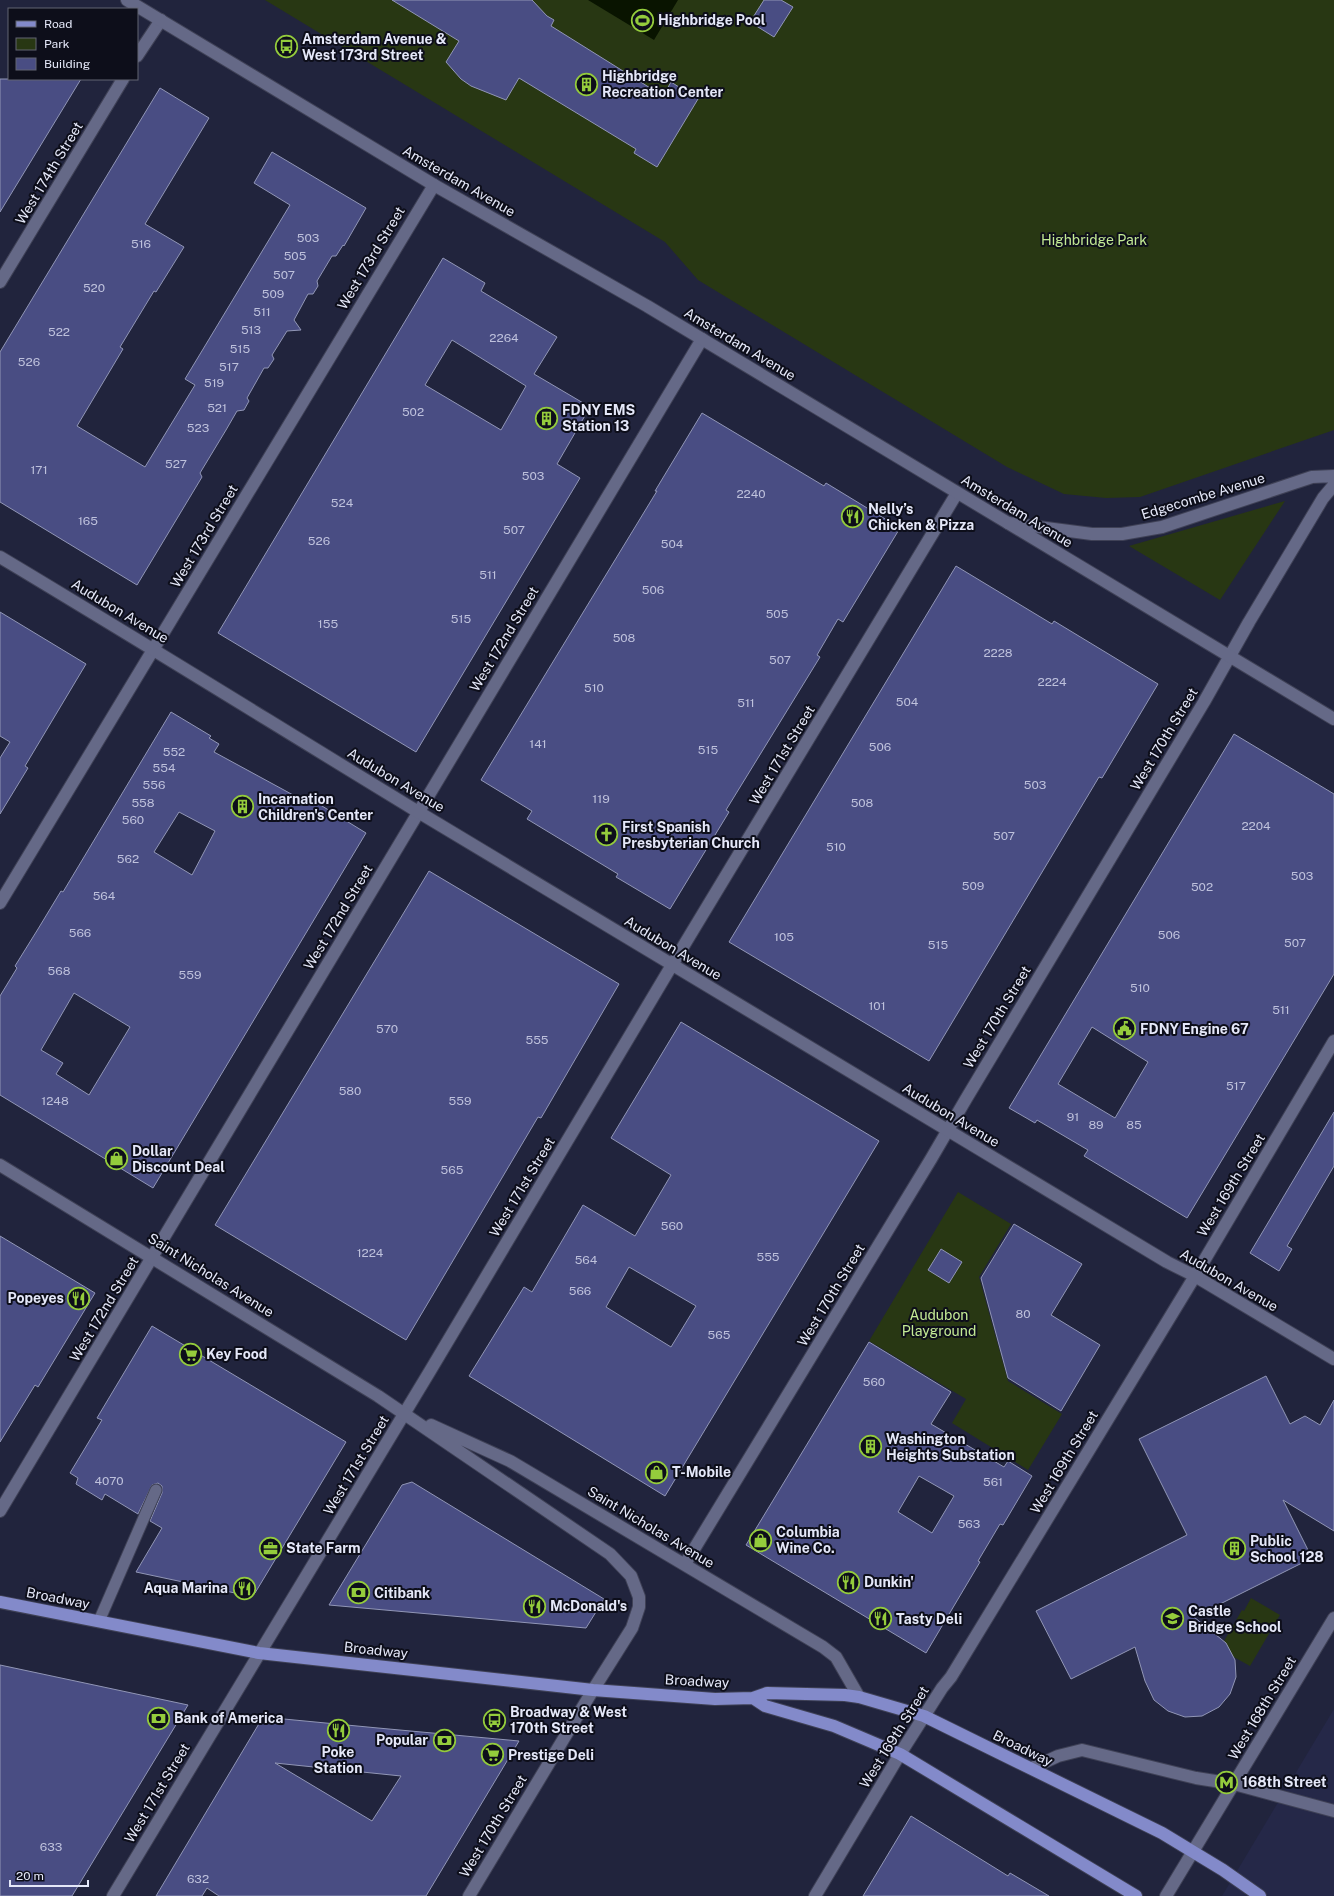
<svg xmlns="http://www.w3.org/2000/svg" width="1334" height="1896" font-family="'Public Sans',sans-serif">
  <style>
    .built { fill: #252848 }
    .green { fill: #283713 }
    .water { fill: #091400 }
    .building { fill: #494d83; stroke: #9196b6; fill-rule: evenodd }
    .lines { fill: none; stroke-linecap: round; stroke-linejoin: round }
    .lane-casing { stroke: #3f4156; stroke-width: 13 }
    .street-casing { stroke: #3f4156; stroke-width: 14 }
    .secondary-casing { stroke: #3f4156; stroke-width: 14 }
    .primary-casing { stroke: #3f4156; stroke-width: 14 }
    .lane { stroke: #656987; stroke-width: 11 }
    .street { stroke: #656987; stroke-width: 12 }
    .secondary { stroke: #656987; stroke-width: 12 }
    .primary { stroke: #838aca; stroke-width: 12 }
    .labels { text-anchor: middle; dominant-baseline: central; stroke-width: 4; stroke-linejoin: round; paint-order: stroke }
    .number-label { font-size: 12px; fill: #bec1dc }
    .poi-label { font-size: 14px; font-weight: bold; fill: #e5e8f9; stroke: #0d0e1a; text-anchor: start }
    .street-label { font-size: 14px; fill: #e5e8f9; stroke: #0d0e1a }
    .park-label { font-size: 14px; fill: #c3ea95; stroke: #0d0e1a }
  </style>
  <rect width="100%" height="100%" fill="#21243d"/>
  <!-- built -->
  <path class="built" d="M1334,1709V1896H1222Z"/>
  <!-- green -->
  <path class="green" d="M265,0H1334V430L1140,497L1106,498L1064,494L1007,467L698,280L665,242Z
    M1285,501L1220,600L1129,546Z
    M958,1192L1011,1224L979,1277L1008,1381L1062,1414L1028,1470L952,1423L966,1399L869,1341Z
    M1251,1598L1280,1615L1250,1666L1232,1656L1224,1641L1242,1610L1244,1611Z"/>
  <!-- water -->
  <path class="water" d="M588,0H678L654,40Z"/>
  <!-- building -->
  <path class="building" d="M392,0H532L547,16L554,20L551,26L663,96L671,82L698,99L657,167L634,153L636,149L519,78L506,100L471,86L461,79L446,62L459,41Z
    M764,0H781L793,7L774,37L750,22Z
    M0,79H81L0,212Z
    M160,88L209,118L145,224L184,247L156,292L154,291L120,347L123,349L77,426L145,467L195,385L185,379L290,205L254,183L272,152L366,208L344,246L343,245L336,256H332L317,281L318,286L313,294H308L294,320L301,330L287,331L272,355L274,359L268,368H264L247,398L249,401L244,410L237,411L226,430L200,473L202,477L137,585L0,502V352Z
    M443,258L485,283L481,291L557,337L534,374L590,407L557,464L580,478L416,752L218,633ZM452,340L526,386L501,430L425,385Z
    M702,413L824,486L826,483L900,528L843,622L838,619L817,655L820,657L726,810L729,812L670,909L616,877L618,874L527,819L532,811L481,780L657,491H655Z
    M956,566L1052,624L1054,621L1158,684L1102,778L1099,777L929,1061L729,942Z
    M0,612L86,664L25,766L28,768L0,814V758L10,742L0,736Z
    M171,712L211,736L209,738L219,744L214,752L306,802L309,798L366,833L153,1188L0,1095V996L17,968L15,966L38,929L61,891L63,892ZM179,812L215,831L192,875L154,852ZM74,993L130,1027L89,1095L56,1074L63,1063L41,1050Z
    M1234,734L1334,794V974L1187,1218L1084,1156L1088,1150L1037,1120L1035,1123L1009,1108ZM1092,1027L1148,1062L1115,1118L1058,1084Z
    M429,871L619,984L541,1118L538,1117L406,1340L215,1225Z
    M681,1022L879,1141L665,1496L469,1376L524,1287L532,1292L583,1205L635,1236L671,1175L611,1138ZM629,1267L696,1306L671,1347L606,1307Z
    M1334,1112V1166L1287,1246L1292,1249L1279,1271L1250,1253Z
    M1014,1224L1082,1264L1051,1315L1100,1345L1061,1411L1008,1378L981,1278Z
    M0,1236L95,1293L38,1387L35,1385L0,1442Z
    M941,1249L962,1262L949,1283L928,1270Z
    M152,1326L346,1442L255,1593L249,1596L136,1572L162,1528L150,1521L162,1493V1486L158,1483L152,1485L138,1514L105,1494L102,1500L76,1484L78,1478L70,1473L102,1420L97,1418Z
    M869,1342L951,1392L931,1424L1004,1467L1008,1461L1032,1476L1003,1525L1000,1524L978,1561L980,1562L926,1653L746,1545ZM919,1476L954,1496L932,1533L898,1512Z
    M1266,1376L1290,1424L1305,1416L1320,1425L1334,1400V1531L1283,1500L1312,1558L1194,1617L1226,1643L1235,1660L1236,1677L1230,1694L1219,1707L1202,1716L1185,1717L1168,1711L1154,1700L1145,1681L1135,1647L1071,1679L1036,1611L1187,1535L1139,1439Z
    M412,1482L604,1599L586,1628L329,1605L402,1485Z
    M0,1665L188,1705L72,1896H0Z
    M263,1717L378,1728L519,1741L426,1896H219L207,1888L202,1896H156ZM275,1763L401,1776L372,1821Z
    M911,1816L1008,1876L1010,1873L1049,1896H863Z"/>
  <g class="lines">
    <defs>
      <path id="lane" d="M99,1621L156,1490"/>
      <path id="street" d="M137,56L161,20
        M0,282L123,79
        M1008,523L1092,534H1122L1162,527L1312,477L1334,476
        M0,903L434,185
        M0,1511L702,339
        M685,1564L931,1159L966,1099L1204,702L1249,622L1323,498L1334,485
        M113,1896L430,1371L672,965L957,493
        M469,1896L593,1690
        M815,1896L900,1754L942,1688L951,1677L1195,1276L1334,1041"/>
      <path id="secondary" d="M127,0L434,185L647,306L1334,719
        M0,557C139,640 277,726 415,810C665,962 916,1112 1167,1262L1195,1276L1334,1359
        M0,1165L378,1396L610,1554L631,1576L639,1597V1607L632,1628L593,1690
        M431,1425L510,1461L823,1647L836,1657L859,1697
        M1032,1768L1058,1756L1082,1750L1196,1778L1234,1784L1334,1811
        M1166,1896L1334,1618"/>
      <path id="primary" d="M0,1602L259,1653L593,1690L715,1699L753,1698L765,1706L834,1726L900,1754L1136,1896
        M753,1698L767,1693L845,1695L859,1697L924,1716L1162,1833L1223,1870L1260,1896"/>
    </defs>
    <!-- lane casing -->
    <use href="#lane" class="lane-casing"/>
    <!-- street casing -->
    <use href="#street" class="street-casing"/>
    <!-- secondary casing -->
    <use href="#secondary" class="secondary-casing"/>
    <!-- primary casing -->
    <use href="#primary" class="primary-casing"/>
    <!-- lane -->
    <use href="#lane" class="lane"/>
    <!-- street -->
    <use href="#street" class="street"/>
    <!-- secondary -->
    <use href="#secondary" class="secondary"/>
    <!-- primary -->
    <use href="#primary" class="primary"/>
  </g>
  <!-- icons -->
  <defs>
    <symbol id="stadium-ring" viewBox="-11 -11 22 22"><circle r="9.5" fill="#0d0e1a" stroke="#94cc3c" stroke-width="1.5"/><path d="M0-5a6.5 5 0 1 0 0 10a6.5 5 0 1 0 0-10ZM-3.5-1.8h7v3.6h-7Z" fill="#94cc3c"/></symbol>
    <symbol id="bus-ring" viewBox="-11 -11 22 22"><circle r="9.5" fill="#0d0e1a" stroke="#94cc3c" stroke-width="1.5"/><path d="M-5-6H5V4H4V6H2V4H-2V6H-4V4H-5ZM-3.5-4V0h7V-4ZM-3.5 1.2v1.5H-2V1.2ZM2 1.2v1.5H3.5V1.2Z" fill="#94cc3c"/></symbol>
    <symbol id="building-ring" viewBox="-11 -11 22 22"><circle r="9.5" fill="#0d0e1a" stroke="#94cc3c" stroke-width="1.5"/><path d="M-4-6H4V6H1V3H-1V6H-4ZM-2.5-4.3h1.7v1.8h-1.7ZM.8-4.3h1.7v1.8H.8ZM-2.5-1h1.7V.8h-1.7ZM.8-1h1.7V.8H.8Z" fill="#94cc3c"/></symbol>
    <symbol id="restaurant-ring" viewBox="-11 -11 22 22"><circle r="9.5" fill="#0d0e1a" stroke="#94cc3c" stroke-width="1.5"/><path d="M-5-6h1v4h1v-4h1v4h1v-4h1v5L-1.5 .5V6h-2V.5L-5-1ZM5-6V6H3V1.5H1.5Q1.5-4 5-6Z" fill="#94cc3c"/></symbol>
    <symbol id="church-ring" viewBox="-11 -11 22 22"><circle r="9.5" fill="#0d0e1a" stroke="#94cc3c" stroke-width="1.5"/><path d="M-1.2-6h2.4v3.5h3.3v2.4h-3.3V6h-2.4V-.1h-3.3v-2.4h3.3Z" fill="#94cc3c"/></symbol>
    <symbol id="civic-ring" viewBox="-11 -11 22 22"><circle r="9.5" fill="#0d0e1a" stroke="#94cc3c" stroke-width="1.5"/><path d="M-.6-6.5H3V-4.5H.6V-3L4-1V1h2V6H-6V1h2V-1L-.6-3ZM-1.2 2.5V6h2.4V2.5Z" fill="#94cc3c"/></symbol>
    <symbol id="shop-ring" viewBox="-11 -11 22 22"><circle r="9.5" fill="#0d0e1a" stroke="#94cc3c" stroke-width="1.5"/><path d="M-5-2.5h2.3a2.7 3.5 0 0 1 5.4 0H5L5.5 6h-11ZM-1.5-2.5h3a1.5 2.3 0 0 0-3 0Z" fill="#94cc3c"/></symbol>
    <symbol id="supermarket-ring" viewBox="-11 -11 22 22"><circle r="9.5" fill="#0d0e1a" stroke="#94cc3c" stroke-width="1.5"/><path d="M-6-5.5h2.5l.6 2H6L4.5 2H-2.5L-4.4-4H-6ZM-1.5 3.2a1.3 1.3 0 1 0 .1 0ZM3 3.2a1.3 1.3 0 1 0 .1 0Z" fill="#94cc3c"/></symbol>
    <symbol id="office-ring" viewBox="-11 -11 22 22"><circle r="9.5" fill="#0d0e1a" stroke="#94cc3c" stroke-width="1.5"/><path d="M-6-3h4V-5.5h4V-3h4V5H-6ZM-1-4.5V-3h2v-1.5ZM-6 0V1H6V0Z" fill="#94cc3c"/></symbol>
    <symbol id="bank-ring" viewBox="-11 -11 22 22"><circle r="9.5" fill="#0d0e1a" stroke="#94cc3c" stroke-width="1.5"/><path d="M-6-4H6V4H-6ZM0-2.3a2.3 2.3 0 1 0 0 4.6a2.3 2.3 0 1 0 0-4.6Z" fill="#94cc3c"/></symbol>
    <symbol id="school-ring" viewBox="-11 -11 22 22"><circle r="9.5" fill="#0d0e1a" stroke="#94cc3c" stroke-width="1.5"/><path d="M0-5L7-2L0 1L-7-2ZM-4 1L0 2.5L4 1V4Q0 6-4 4Z" fill="#94cc3c"/></symbol>
    <symbol id="metro-ring" viewBox="-11 -11 22 22"><circle r="9.5" fill="#0d0e1a" stroke="#94cc3c" stroke-width="1.5"/><path d="M-5.5 5V-5H-3L0 0L3-5H5.5V5H3V-.5L0 4L-3-.5V5Z" fill="#94cc3c"/></symbol>
  </defs>
  <g fill-rule="evenodd">
    <use href="#stadium-ring" x="630" y="8" width="25" height="25"/>
    <use href="#bus-ring" x="274" y="34" width="25" height="25"/>
    <use href="#building-ring" x="574" y="72" width="25" height="25"/>
    <use href="#building-ring" x="534" y="406" width="25" height="25"/>
    <use href="#restaurant-ring" x="840" y="504" width="25" height="25"/>
    <use href="#building-ring" x="230" y="794" width="25" height="25"/>
    <use href="#church-ring" x="594" y="822" width="25" height="25"/>
    <use href="#civic-ring" x="1112" y="1016" width="25" height="25"/>
    <use href="#shop-ring" x="104" y="1146" width="25" height="25"/>
    <use href="#restaurant-ring" x="66" y="1286" width="25" height="25"/>
    <use href="#supermarket-ring" x="178" y="1342" width="25" height="25"/>
    <use href="#building-ring" x="858" y="1434" width="25" height="25"/>
    <use href="#shop-ring" x="644" y="1460" width="25" height="25"/>
    <use href="#shop-ring" x="748" y="1528" width="25" height="25"/>
    <use href="#office-ring" x="258" y="1536" width="25" height="25"/>
    <use href="#building-ring" x="1222" y="1536" width="25" height="25"/>
    <use href="#restaurant-ring" x="836" y="1570" width="25" height="25"/>
    <use href="#restaurant-ring" x="232" y="1576" width="25" height="25"/>
    <use href="#bank-ring" x="346" y="1580" width="25" height="25"/>
    <use href="#restaurant-ring" x="522" y="1594" width="25" height="25"/>
    <use href="#restaurant-ring" x="868" y="1606" width="25" height="25"/>
    <use href="#school-ring" x="1160" y="1606" width="25" height="25"/>
    <use href="#bank-ring" x="146" y="1706" width="25" height="25"/>
    <use href="#bus-ring" x="482" y="1708" width="25" height="25"/>
    <use href="#restaurant-ring" x="326" y="1718" width="25" height="25"/>
    <use href="#bank-ring" x="432" y="1728" width="25" height="25"/>
    <use href="#supermarket-ring" x="480" y="1742" width="25" height="25"/>
    <use href="#metro-ring" x="1214" y="1770" width="25" height="25"/>
  </g>
  <g class="labels">
    <!-- number labels -->
    <g class="number-label">
      <text x="308" y="238">503</text>
      <text x="141" y="244">516</text>
      <text x="295" y="256">505</text>
      <text x="284" y="275">507</text>
      <text x="94" y="288">520</text>
      <text x="273" y="294">509</text>
      <text x="262" y="312">511</text>
      <text x="251" y="330">513</text>
      <text x="59" y="332">522</text>
      <text x="504" y="338">2264</text>
      <text x="240" y="349">515</text>
      <text x="29" y="362">526</text>
      <text x="229" y="367">517</text>
      <text x="214" y="383">519</text>
      <text x="217" y="408">521</text>
      <text x="413" y="412">502</text>
      <text x="198" y="428">523</text>
      <text x="176" y="464">527</text>
      <text x="39" y="470">171</text>
      <text x="533" y="476">503</text>
      <text x="751" y="494">2240</text>
      <text x="342" y="503">524</text>
      <text x="88" y="521">165</text>
      <text x="514" y="530">507</text>
      <text x="319" y="541">526</text>
      <text x="672" y="544">504</text>
      <text x="488" y="575">511</text>
      <text x="653" y="590">506</text>
      <text x="777" y="614">505</text>
      <text x="461" y="619">515</text>
      <text x="328" y="624">155</text>
      <text x="624" y="638">508</text>
      <text x="998" y="653">2228</text>
      <text x="780" y="660">507</text>
      <text x="1052" y="682">2224</text>
      <text x="594" y="688">510</text>
      <text x="907" y="702">504</text>
      <text x="746" y="703">511</text>
      <text x="538" y="744">141</text>
      <text x="880" y="747">506</text>
      <text x="708" y="750">515</text>
      <text x="174" y="752">552</text>
      <text x="164" y="768">554</text>
      <text x="154" y="785">556</text>
      <text x="1035" y="785">503</text>
      <text x="601" y="799">119</text>
      <text x="143" y="803">558</text>
      <text x="862" y="803">508</text>
      <text x="133" y="820">560</text>
      <text x="1256" y="826">2204</text>
      <text x="1004" y="836">507</text>
      <text x="836" y="847">510</text>
      <text x="128" y="859">562</text>
      <text x="1302" y="876">503</text>
      <text x="973" y="886">509</text>
      <text x="1202" y="887">502</text>
      <text x="104" y="896">564</text>
      <text x="80" y="933">566</text>
      <text x="1169" y="935">506</text>
      <text x="784" y="937">105</text>
      <text x="1295" y="943">507</text>
      <text x="938" y="945">515</text>
      <text x="59" y="971">568</text>
      <text x="190" y="975">559</text>
      <text x="1140" y="988">510</text>
      <text x="877" y="1006">101</text>
      <text x="1281" y="1010">511</text>
      <text x="387" y="1029">570</text>
      <text x="537" y="1040">555</text>
      <text x="1236" y="1086">517</text>
      <text x="350" y="1091">580</text>
      <text x="55" y="1101">1248</text>
      <text x="460" y="1101">559</text>
      <text x="1073" y="1117">91</text>
      <text x="1096" y="1125">89</text>
      <text x="1134" y="1125">85</text>
      <text x="452" y="1170">565</text>
      <text x="672" y="1226">560</text>
      <text x="370" y="1253">1224</text>
      <text x="768" y="1257">555</text>
      <text x="586" y="1260">564</text>
      <text x="580" y="1291">566</text>
      <text x="1023" y="1314">80</text>
      <text x="719" y="1335">565</text>
      <text x="874" y="1382">560</text>
      <text x="109" y="1481">4070</text>
      <text x="993" y="1482">561</text>
      <text x="969" y="1524">563</text>
      <text x="51" y="1847">633</text>
      <text x="198" y="1879">632</text>
    </g>
    <!-- poi labels -->
    <g class="poi-label">
      <text x="658" y="20">Highbridge Pool</text>
      <text x="302" y="39">Amsterdam Avenue &amp;<tspan x="302" dy="16">West 173rd Street</tspan></text>
      <text x="602" y="76">Highbridge<tspan x="602" dy="16">Recreation Center</tspan></text>
      <text x="562" y="410">FDNY EMS<tspan x="562" dy="16">Station 13</tspan></text>
      <text x="868" y="509">Nelly’s<tspan x="868" dy="16">Chicken &amp; Pizza</tspan></text>
      <text x="258" y="799">Incarnation<tspan x="258" dy="16">Children's Center</tspan></text>
      <text x="622" y="827">First Spanish<tspan x="622" dy="16">Presbyterian Church</tspan></text>
      <text x="1140" y="1029">FDNY Engine 67</text>
      <text x="132" y="1151">Dollar<tspan x="132" dy="16">Discount Deal</tspan></text>
      <text x="64" y="1298" text-anchor="end">Popeyes</text>
      <text x="206" y="1354">Key Food</text>
      <text x="886" y="1439">Washington<tspan x="886" dy="16">Heights Substation</tspan></text>
      <text x="672" y="1472">T-Mobile</text>
      <text x="776" y="1532">Columbia<tspan x="776" dy="16">Wine Co.</tspan></text>
      <text x="1250" y="1541">Public<tspan x="1250" dy="16">School 128</tspan></text>
      <text x="286" y="1548">State Farm</text>
      <text x="864" y="1582">Dunkin'</text>
      <text x="228" y="1588" text-anchor="end">Aqua Marina</text>
      <text x="374" y="1593">Citibank</text>
      <text x="550" y="1606">McDonald's</text>
      <text x="1188" y="1611">Castle<tspan x="1188" dy="16">Bridge School</tspan></text>
      <text x="896" y="1619">Tasty Deli</text>
      <text x="510" y="1712">Broadway &amp; West<tspan x="510" dy="16">170th Street</tspan></text>
      <text x="174" y="1718">Bank of America</text>
      <text x="428" y="1740" text-anchor="end">Popular</text>
      <text x="338" y="1752" text-anchor="middle">Poke<tspan x="338" dy="16">Station</tspan></text>
      <text x="508" y="1755">Prestige Deli</text>
      <text x="1242" y="1782">168th Street</text>
    </g>
    <!-- street labels -->
    <g class="street-label">
      <text transform="translate(49 173) rotate(-59)">West 174th Street</text>
      <text transform="translate(459 181) rotate(30)">Amsterdam Avenue</text>
      <text transform="translate(371 258) rotate(-59)">West 173rd Street</text>
      <text transform="translate(740 344) rotate(31)">Amsterdam Avenue</text>
      <text transform="translate(1203 496) rotate(-17)">Edgecombe Avenue</text>
      <text transform="translate(1017 511) rotate(31)">Amsterdam Avenue</text>
      <text transform="translate(204 536) rotate(-59)">West 173rd Street</text>
      <text transform="translate(120 611) rotate(31)">Audubon Avenue</text>
      <text transform="translate(504 639) rotate(-59)">West 172nd Street</text>
      <text transform="translate(1164 739) rotate(-59)">West 170th Street</text>
      <text transform="translate(782 755) rotate(-59)">West 171st Street</text>
      <text transform="translate(396 780) rotate(31)">Audubon Avenue</text>
      <text transform="translate(338 917) rotate(-59)">West 172nd Street</text>
      <text transform="translate(673 948) rotate(31)">Audubon Avenue</text>
      <text transform="translate(997 1017) rotate(-59)">West 170th Street</text>
      <text transform="translate(951 1115) rotate(31)">Audubon Avenue</text>
      <text transform="translate(1231 1185) rotate(-59)">West 169th Street</text>
      <text transform="translate(522 1187) rotate(-59)">West 171st Street</text>
      <text transform="translate(211 1275) rotate(32)">Saint Nicholas Avenue</text>
      <text transform="translate(1229 1280) rotate(30)">Audubon Avenue</text>
      <text transform="translate(831 1295) rotate(-59)">West 170th Street</text>
      <text transform="translate(104 1309) rotate(-59)">West 172nd Street</text>
      <text transform="translate(1064 1462) rotate(-59)">West 169th Street</text>
      <text transform="translate(356 1465) rotate(-59)">West 171st Street</text>
      <text transform="translate(651 1527) rotate(31)">Saint Nicholas Avenue</text>
      <text transform="translate(58 1598) rotate(11)">Broadway</text>
      <text transform="translate(376 1650) rotate(6)">Broadway</text>
      <text transform="translate(697 1681) rotate(3)">Broadway</text>
      <text transform="translate(1262 1708) rotate(-59)">West 168th Street</text>
      <text transform="translate(894 1737) rotate(-58)">West 169th Street</text>
      <text transform="translate(1023 1748) rotate(26)">Broadway</text>
      <text transform="translate(157 1793) rotate(-59)">West 171st Street</text>
      <text transform="translate(493 1826) rotate(-59)">West 170th Street</text>
    </g>
    <!-- park labels -->
    <g class="park-label">
      <text x="1094" y="240">Highbridge Park</text>
      <text x="939" y="1315">Audubon<tspan x="939" dy="16">Playground</tspan></text>
    </g>
  </g>
  <!-- legend -->
  <rect x="8" y="8" width="130" height="72" fill="#0d0e1a" stroke="#636573"/>
  <rect x="16" y="21" width="20" height="6" fill="#838aca" stroke="#636573"/>
  <text x="44" y="28" font-size="12" fill="#e5e8f9">Road</text>
  <rect x="16" y="38" width="20" height="12" fill="#283713" stroke="#636573"/>
  <text x="44" y="48" font-size="12" fill="#e5e8f9">Park</text>
  <rect x="16" y="58" width="20" height="12" fill="#494d83" stroke="#636573"/>
  <text x="44" y="68" font-size="12" fill="#e5e8f9">Building</text>
  <!-- scale -->
  <path d="M10 1880v6h78v-6" fill="none" stroke="#e5e8f9" stroke-width="2"/>
  <text x="16" y="1880" font-size="12" fill="#e5e8f9" stroke="#0d0e1a" stroke-width="3" paint-order="stroke">20 m</text>
</svg>
